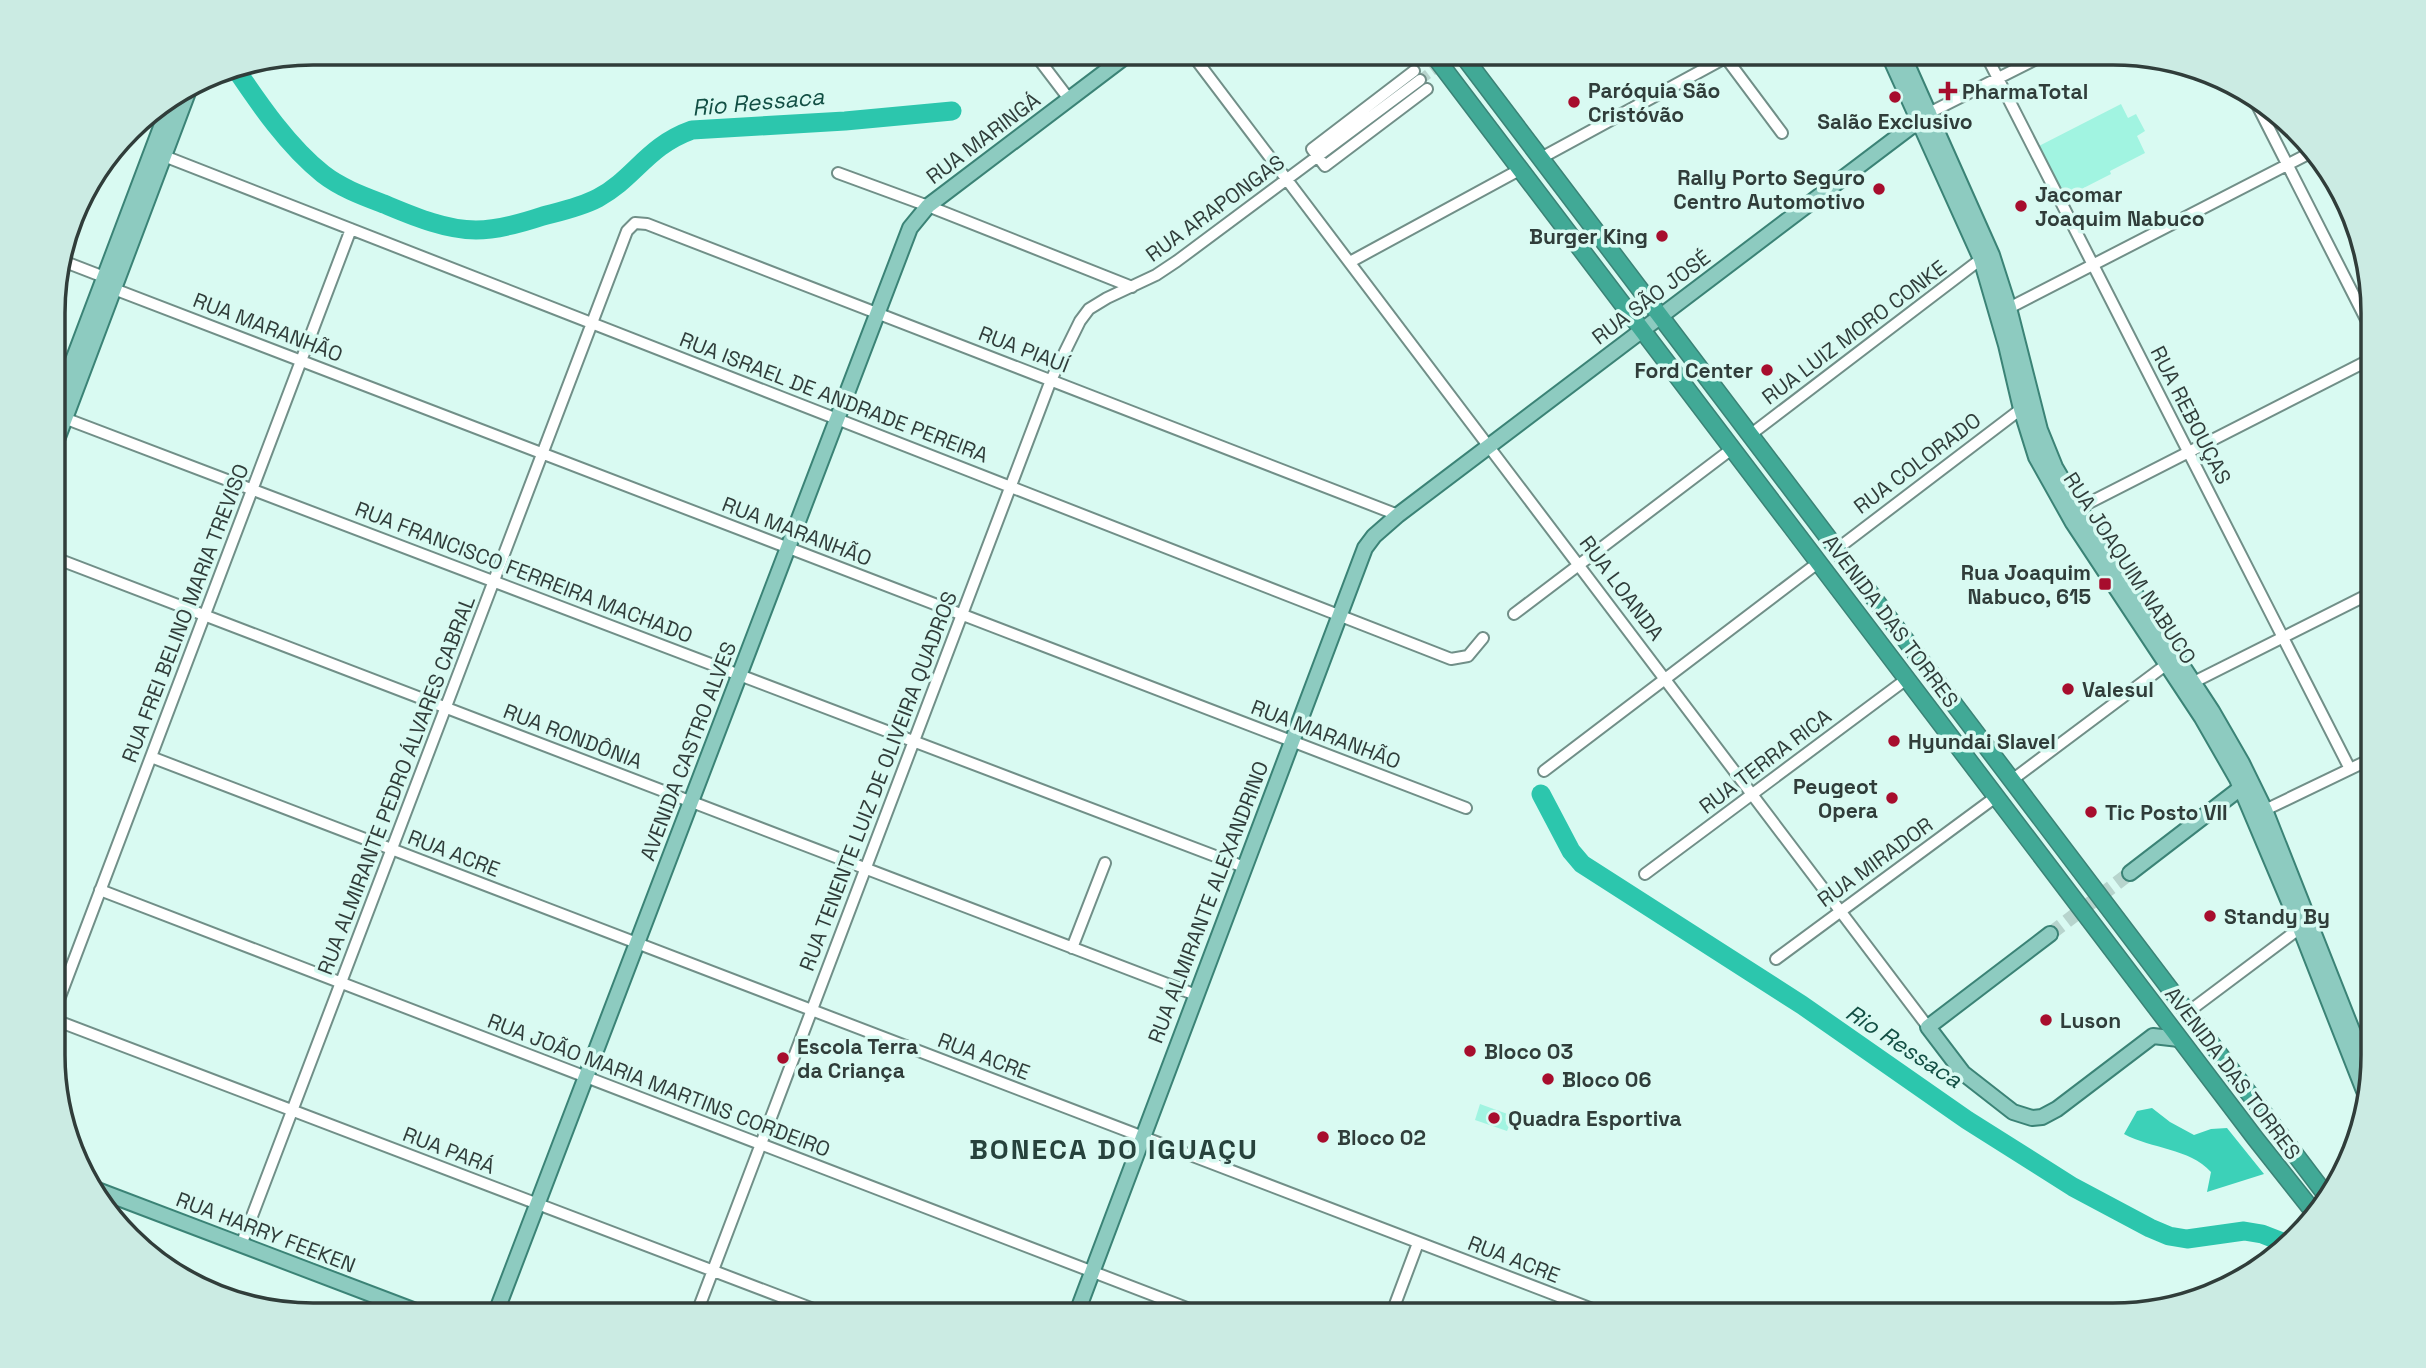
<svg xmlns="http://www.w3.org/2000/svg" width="2426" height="1368" font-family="'Space Grotesk',sans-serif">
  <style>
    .green { fill: #a1f4e1 }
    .forest { fill: #3cd1b8 }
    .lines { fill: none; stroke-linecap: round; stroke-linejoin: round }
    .river { stroke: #2cc6ad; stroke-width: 19 }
    .minor-tunnel { stroke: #b7d4cd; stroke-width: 10; stroke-dasharray: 10 5; stroke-linecap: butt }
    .major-tunnel { stroke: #b7d4cd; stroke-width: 14; stroke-dasharray: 14 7; stroke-linecap: butt }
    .minor-casing { stroke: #718f88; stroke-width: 14 }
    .major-casing { stroke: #3b8376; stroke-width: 18 }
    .highway-casing { stroke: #3b8376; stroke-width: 19 }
    .minor { stroke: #fff; stroke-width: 10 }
    .major { stroke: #8dcbc0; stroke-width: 14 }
    .highway { stroke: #41a996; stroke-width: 16 }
    .poi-dot { fill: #a70d2d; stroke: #d9faf2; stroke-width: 2.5 }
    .labels { text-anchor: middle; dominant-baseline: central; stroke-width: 7; stroke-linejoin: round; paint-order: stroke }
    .poi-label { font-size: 21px; font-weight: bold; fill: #303d3a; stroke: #d9faf2; text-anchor: start }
    .street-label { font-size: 21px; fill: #303d3a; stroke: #d9faf2 }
    .water-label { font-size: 23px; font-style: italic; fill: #124f44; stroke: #d9faf2 }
    .district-label { font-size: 28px; font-weight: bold; letter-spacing: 2px; fill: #27423c; stroke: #d9faf2 }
    .rim { fill: none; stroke: #303d3a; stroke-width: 3.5 }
  </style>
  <rect width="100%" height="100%" fill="#d9faf2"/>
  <!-- green -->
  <path class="green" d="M2121,104L2128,118L2136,114L2145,131L2137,136L2145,153L2110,171L2111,174L2064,198L2037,147Z
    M1480,1104L1513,1116L1507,1131L1475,1120Z"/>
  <!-- forest -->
  <path class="forest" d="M2152,1108L2170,1122L2194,1135L2211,1129L2227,1128L2264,1174L2207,1192L2211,1172C2189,1148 2152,1149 2124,1134L2137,1111Z"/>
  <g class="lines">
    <!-- river -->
    <path class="river" d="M235,68C260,105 288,146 323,174C341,188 363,196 384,204C413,216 445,230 476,230C498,230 522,223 543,216C562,211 581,207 598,198C635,178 647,146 692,130L845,121L952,111
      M1541,794L1571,851L1582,864L1802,1005L1967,1120L2073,1187L2150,1228L2169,1236L2187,1239L2244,1231L2262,1234L2290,1245"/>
    <!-- minor-tunnel -->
    <path class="minor-tunnel" d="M1420,80L1456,53"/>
    <!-- major-tunnel -->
    <path class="major-tunnel" d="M2050,934L2130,873"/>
    <defs>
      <path id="minor" d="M1034,53L1069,99
        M1191,53L1928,1027
        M1985,53L2350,769
        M1723,54L1782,133
        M1414,71L1312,149L1325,166L1427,89
        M2252,95L2373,333
        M1929,113L2048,53
        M164,156L1451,659L1468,656L1483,638
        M1541,158L1734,53
        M838,173L928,206L1132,287
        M60,260L104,277L114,289L1466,808
        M1350,262L1521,169
        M2009,308L2312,152
        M55,424L64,419L72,421L1244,867
        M1750,435L1981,259
        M2079,508L2373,358
        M1837,549L2021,409
        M55,558L1196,995
        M1514,614L1733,448
        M2188,685L2373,592
        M151,757L1608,1315
        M1544,771L1819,562
        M2012,780L2167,664
        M2265,810L2373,758
        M1645,874L1908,678
        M100,890L1205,1315
        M1072,948L1105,863
        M1776,959L1997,796
        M55,1010L351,229
        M2188,1012L2300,928
        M55,1020L829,1315
        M241,1245L627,231L635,223L647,224L1398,515
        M376,1315L382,1299
        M696,1315L1051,380L1080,321L1089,309L1107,298L1156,275L1177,261L1420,80
        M1391,1315L1418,1243"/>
      <path id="major" d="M1888,53L1981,259L2006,345L2021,409L2036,457L2073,523L2202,718L2237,779L2300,928L2366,1096
        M1902,53L1992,255L2009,308L2040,430L2055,467L2079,508L2212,711L2242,763L2265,810L2371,1078
        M55,408L172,98
        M55,445L190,87
        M2130,873L2242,787
        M2050,934L1928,1027L1963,1073L2013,1112L2032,1118L2042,1117L2057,1109L2153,1036L2179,1039
        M92,1188L426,1315
        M495,1315L910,228L928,206L1130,53
        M1076,1315L1365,548L1374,536L1398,515L1929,113"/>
      <path id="highway" d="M1432,53L2255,1138L2316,1215
        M1461,53L2329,1199"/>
    </defs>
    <!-- minor casing -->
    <use href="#minor" class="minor-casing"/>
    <!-- major casing -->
    <use href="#major" class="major-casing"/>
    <!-- highway casing -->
    <use href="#highway" class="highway-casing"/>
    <!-- minor -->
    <use href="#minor" class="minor"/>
    <!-- major -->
    <use href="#major" class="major"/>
    <!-- highway -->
    <use href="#highway" class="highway"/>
  </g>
  <!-- markers -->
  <g class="poi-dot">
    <path d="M1944.5 80.5h7v7h7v7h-7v7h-7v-7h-7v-7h7z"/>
    <circle cx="1895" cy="97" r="7"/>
    <circle cx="1574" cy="102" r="7"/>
    <circle cx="1879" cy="189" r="7"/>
    <circle cx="2021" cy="206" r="7"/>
    <circle cx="1662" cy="236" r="7"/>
    <circle cx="1767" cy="370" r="7"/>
    <rect x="2098" y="577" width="14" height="14" rx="3.5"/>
    <circle cx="2068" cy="689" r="7"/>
    <circle cx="1894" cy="741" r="7"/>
    <circle cx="1892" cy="798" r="7"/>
    <circle cx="2091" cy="812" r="7"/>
    <circle cx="2210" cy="916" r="7"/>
    <circle cx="2046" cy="1020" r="7"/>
    <circle cx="1470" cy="1051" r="7"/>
    <circle cx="783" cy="1058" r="7"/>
    <circle cx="1548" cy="1079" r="7"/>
    <circle cx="1494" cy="1118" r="7"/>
    <circle cx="1323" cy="1137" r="7"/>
  </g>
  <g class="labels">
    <!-- poi labels -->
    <g class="poi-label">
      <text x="1588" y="90">Paróquia São<tspan x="1588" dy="24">Cristóvão</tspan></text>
      <text x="1962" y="91">PharmaTotal</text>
      <text x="1895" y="121" text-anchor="middle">Salão Exclusivo</text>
      <text x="1865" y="177" text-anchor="end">Rally Porto Seguro<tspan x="1865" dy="24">Centro Automotivo</tspan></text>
      <text x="2035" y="194">Jacomar<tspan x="2035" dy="24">Joaquim Nabuco</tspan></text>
      <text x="1648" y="236" text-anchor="end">Burger King</text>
      <text x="1753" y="370" text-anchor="end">Ford Center</text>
      <text x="2091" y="572" text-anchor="end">Rua Joaquim<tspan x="2091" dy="24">Nabuco, 615</tspan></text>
      <text x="2082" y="689">Valesul</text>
      <text x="1908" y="741">Hyundai Slavel</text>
      <text x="1878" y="786" text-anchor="end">Peugeot<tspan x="1878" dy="24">Opera</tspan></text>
      <text x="2105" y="812">Tic Posto VII</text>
      <text x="2224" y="916">Standy By</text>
      <text x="2060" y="1020">Luson</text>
      <text x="797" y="1046">Escola Terra<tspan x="797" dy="24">da Criança</tspan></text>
      <text x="1484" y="1051">Bloco 03</text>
      <text x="1562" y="1079">Bloco 06</text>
      <text x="1508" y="1118">Quadra Esportiva</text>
      <text x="1337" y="1137">Bloco 02</text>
    </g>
    <!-- street labels -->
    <g class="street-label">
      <text transform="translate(983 138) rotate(-37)">RUA MARINGÁ</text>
      <text transform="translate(1215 208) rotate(-36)">RUA ARAPONGAS</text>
      <text transform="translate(1651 297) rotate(-37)">RUA SÃO JOSÉ</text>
      <text transform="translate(268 327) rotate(21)">RUA MARANHÃO</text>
      <text transform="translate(1854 332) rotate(-37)">RUA LUIZ MORO CONKE</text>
      <text transform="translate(1024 349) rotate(21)">RUA PIAUÍ</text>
      <text transform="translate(834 397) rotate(21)">RUA ISRAEL DE ANDRADE PEREIRA</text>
      <text transform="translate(2191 415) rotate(63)">RUA REBOUÇAS</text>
      <text transform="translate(1917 463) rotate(-37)">RUA COLORADO</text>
      <text transform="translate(797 531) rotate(21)">RUA MARANHÃO</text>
      <text transform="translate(2130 568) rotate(57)">RUA JOAQUIM NABUCO</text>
      <text transform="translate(524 572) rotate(21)">RUA FRANCISCO FERREIRA MACHADO</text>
      <text transform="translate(1622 588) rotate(53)">RUA LOANDA</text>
      <text transform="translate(185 613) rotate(-69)">RUA FREI BELINO MARIA TREVISO</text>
      <text transform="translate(1891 621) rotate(53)">AVENIDA DAS TORRES</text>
      <text transform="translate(1326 734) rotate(21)">RUA MARANHÃO</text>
      <text transform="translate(573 736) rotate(21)">RUA RONDÔNIA</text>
      <text transform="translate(688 751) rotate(-69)">AVENIDA CASTRO ALVES</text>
      <text transform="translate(1765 761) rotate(-37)">RUA TERRA RICA</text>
      <text transform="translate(878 781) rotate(-69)">RUA TENENTE LUIZ DE OLIVEIRA QUADROS</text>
      <text transform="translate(396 785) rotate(-69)">RUA ALMIRANTE PEDRO ÁLVARES CABRAL</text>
      <text transform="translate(454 853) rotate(21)">RUA ACRE</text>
      <text transform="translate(1875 862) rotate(-36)">RUA MIRADOR</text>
      <text transform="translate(1208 902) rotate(-69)">RUA ALMIRANTE ALEXANDRINO</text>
      <text transform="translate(984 1056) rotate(21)">RUA ACRE</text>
      <text transform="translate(2233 1073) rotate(53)">AVENIDA DAS TORRES</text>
      <text transform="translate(659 1085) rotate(21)">RUA JOÃO MARIA MARTINS CORDEIRO</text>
      <text transform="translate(449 1150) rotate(21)">RUA PARÁ</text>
      <text transform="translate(266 1232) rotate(21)">RUA HARRY FEEKEN</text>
      <text transform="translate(1514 1259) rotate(21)">RUA ACRE</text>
    </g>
    <!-- water labels -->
    <g class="water-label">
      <text transform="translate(758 102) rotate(-5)">Rio Ressaca</text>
      <text transform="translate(1904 1046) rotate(33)">Rio Ressaca</text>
    </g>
    <!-- district labels -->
    <g class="district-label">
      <text x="1114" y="1149">BONECA DO IGUAÇU</text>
    </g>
  </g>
  <!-- crop -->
  <path d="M0 0H2426V1368H0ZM313 65H2113A248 248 0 0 1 2361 313V1055A248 248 0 0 1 2113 1303H313A248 248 0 0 1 65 1055V313A248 248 0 0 1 313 65Z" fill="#cbebe3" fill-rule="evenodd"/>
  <path class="rim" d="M313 65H2113A248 248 0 0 1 2361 313V1055A248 248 0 0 1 2113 1303H313A248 248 0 0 1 65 1055V313A248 248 0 0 1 313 65Z"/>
</svg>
